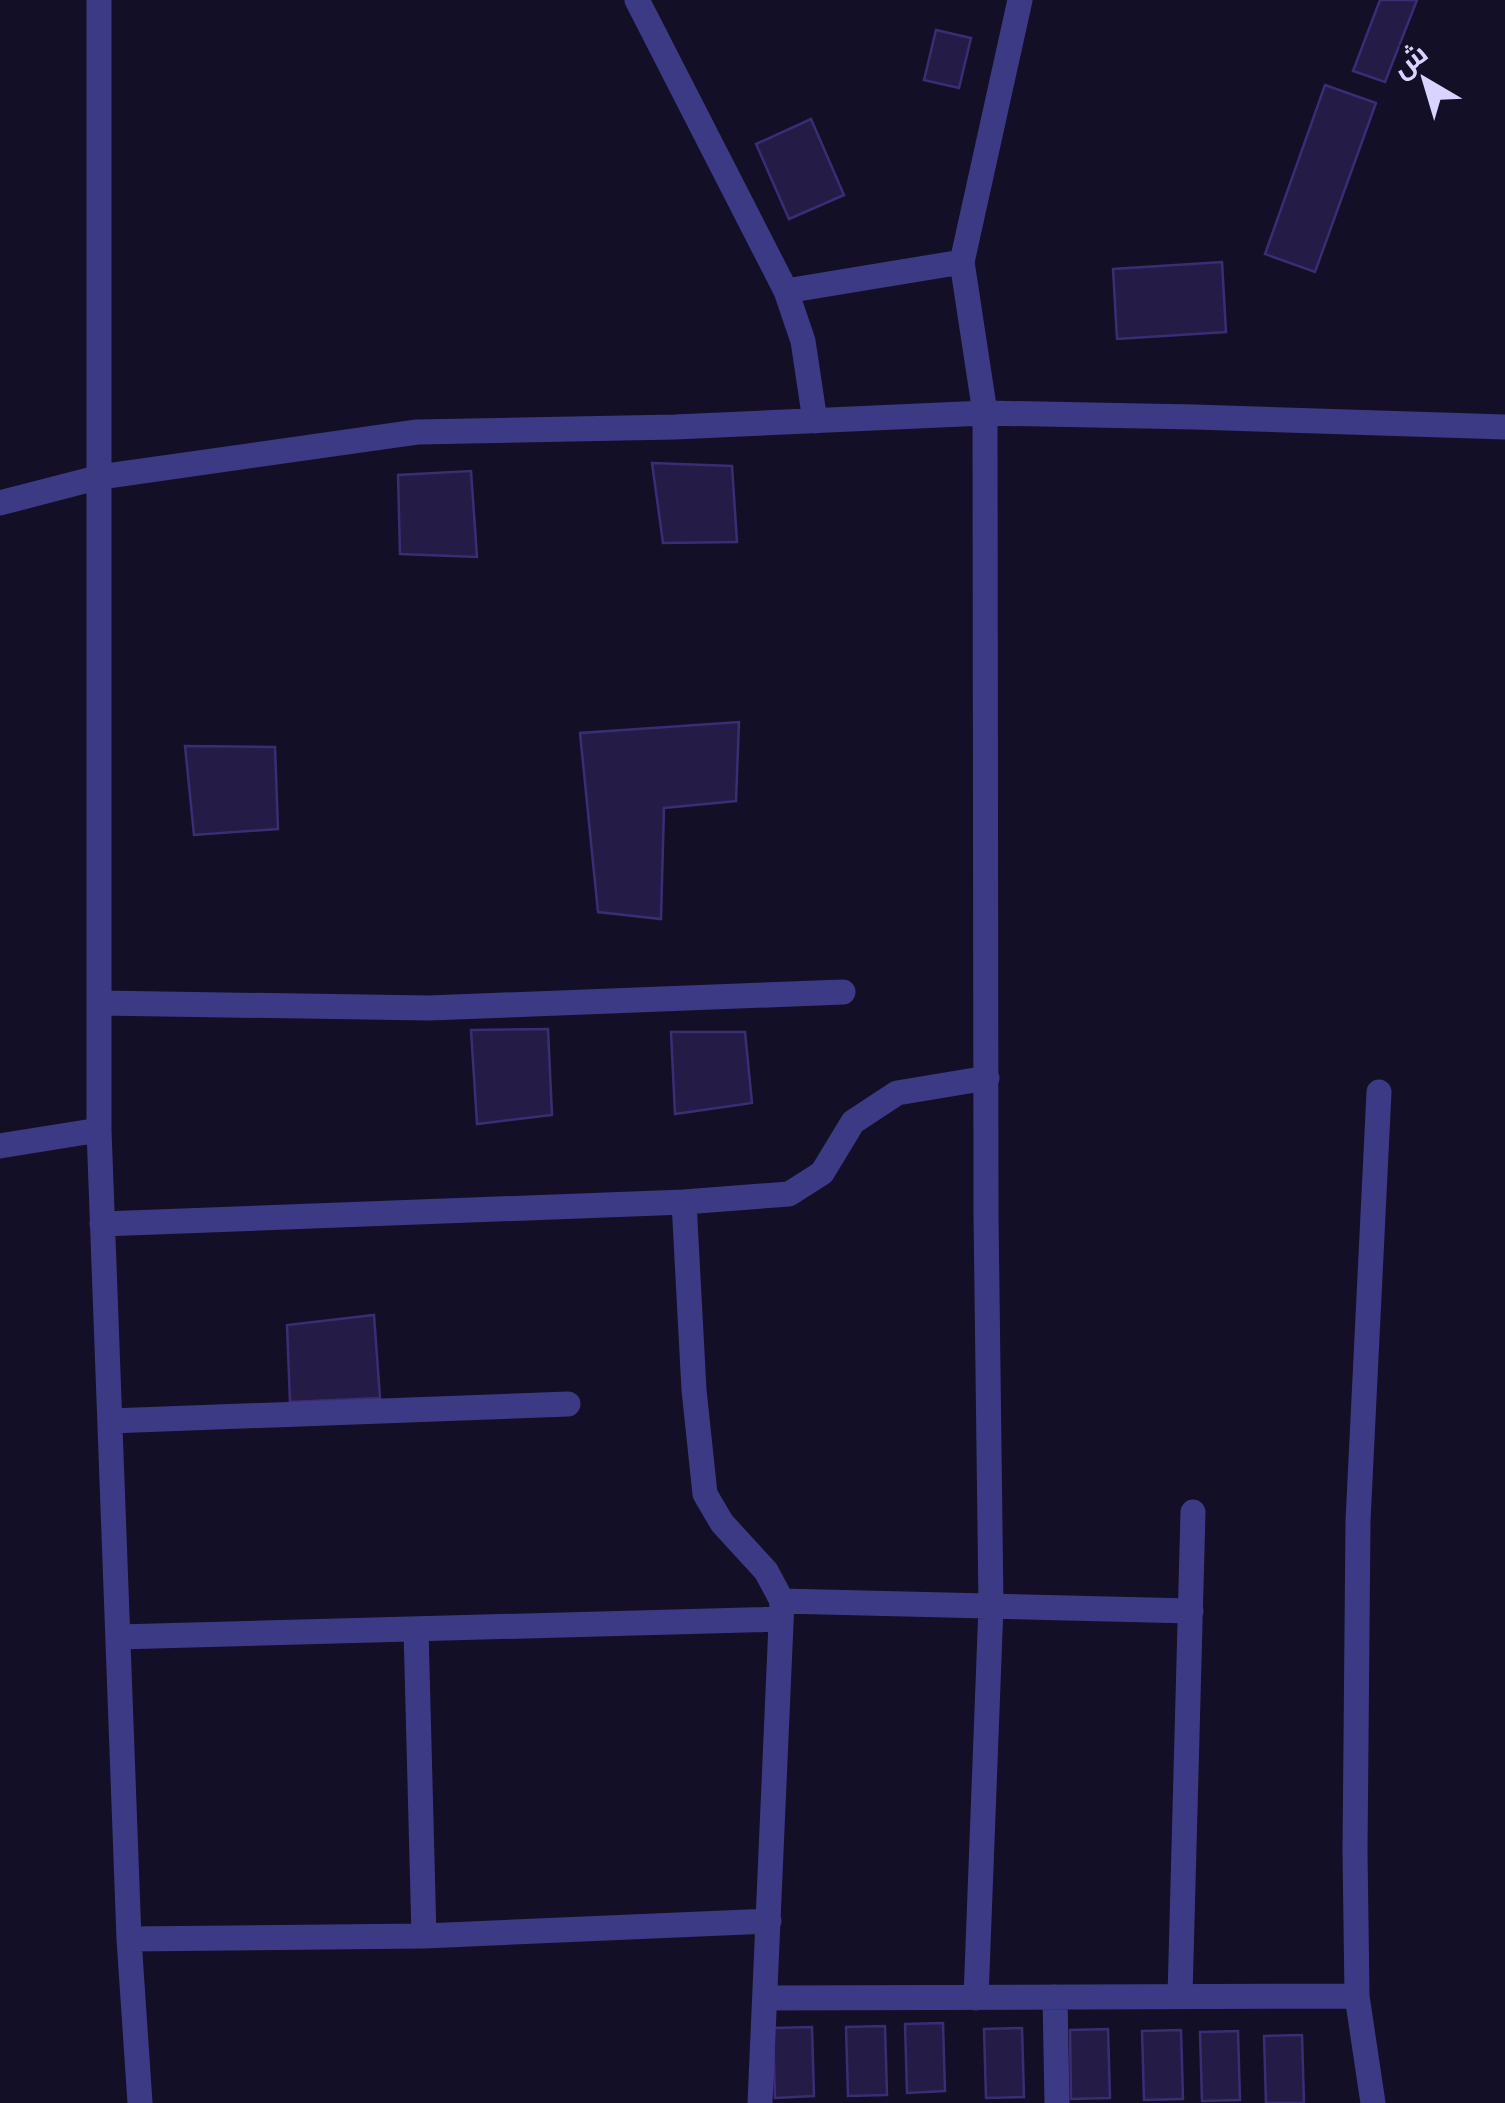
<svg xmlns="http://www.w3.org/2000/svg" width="1505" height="2103" font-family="Ubuntu,Cairo,sans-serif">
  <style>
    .building { fill: #241b47; stroke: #3b2d73; stroke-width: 2.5 }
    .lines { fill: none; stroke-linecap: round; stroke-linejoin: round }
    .minor { stroke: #3d3a85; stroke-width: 25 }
  </style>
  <rect width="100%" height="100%" fill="#130f26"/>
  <!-- building -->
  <path class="building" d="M1380,0H1417L1385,82L1353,71Z
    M936,30L971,38L959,88L924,80Z
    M1325,85L1376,103L1315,272L1265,254Z
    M811,119L844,195L789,219L756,144Z
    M1222,262L1226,332L1117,339L1113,269Z
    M652,463L732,466L737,542L663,543Z
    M471,471L477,557L400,554L398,475Z
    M739,722L736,801L664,808L661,919L598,912L580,733Z
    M185,746L275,747L278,829L194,835Z
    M548,1029L552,1115L477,1124L471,1030Z
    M671,1032H745L752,1103L675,1114Z
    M374,1315L380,1398L290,1402L287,1325Z
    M943,2023L945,2091L907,2093L905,2024Z
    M885,2026L887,2095L848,2096L846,2027Z
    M812,2027L814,2096L775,2098L773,2028Z
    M1022,2028L1024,2097L986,2098L984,2029Z
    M1108,2029L1110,2098L1071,2099L1070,2030Z
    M1181,2030L1183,2099L1144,2100L1142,2031Z
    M1238,2031L1240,2100L1202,2101L1200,2032Z
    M1302,2035L1304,2103H1266L1264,2036Z"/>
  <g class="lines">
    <!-- minor -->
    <path class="minor" d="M99,0V1130L129,1939L140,2103
      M637,0L786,291L803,341L815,421
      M786,291L962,262
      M0,503L100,477L417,432L675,427L985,413L1194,417L1505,427
      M99,1003L429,1008L843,992
      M0,1146L99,1130
      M684,1202L694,1390L705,1494L722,1523L766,1571L782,1601L760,2103
      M102,1224L684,1202L789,1194L822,1173L853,1122L897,1093L987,1078
      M110,1421L568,1404
      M782,1601L1191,1611
      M416,1629L424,1936
      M118,1637L781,1619
      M129,1939L424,1936L769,1921
      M1180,1996L1193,1512
      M1055,1997L1057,2103
      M766,1998L1357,1996
      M976,1998L991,1606L986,1214L985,413L962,262L1020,0
      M1373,2103L1357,1996L1355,1851L1358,1521L1379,1092"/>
  </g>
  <!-- north arrow -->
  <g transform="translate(1425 80) rotate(322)" stroke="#130f26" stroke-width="8" paint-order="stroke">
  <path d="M0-8L18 38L0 25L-18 38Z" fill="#d9d4ff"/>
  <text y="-15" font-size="28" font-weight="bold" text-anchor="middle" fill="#d9d4ff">ش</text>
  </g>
</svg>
